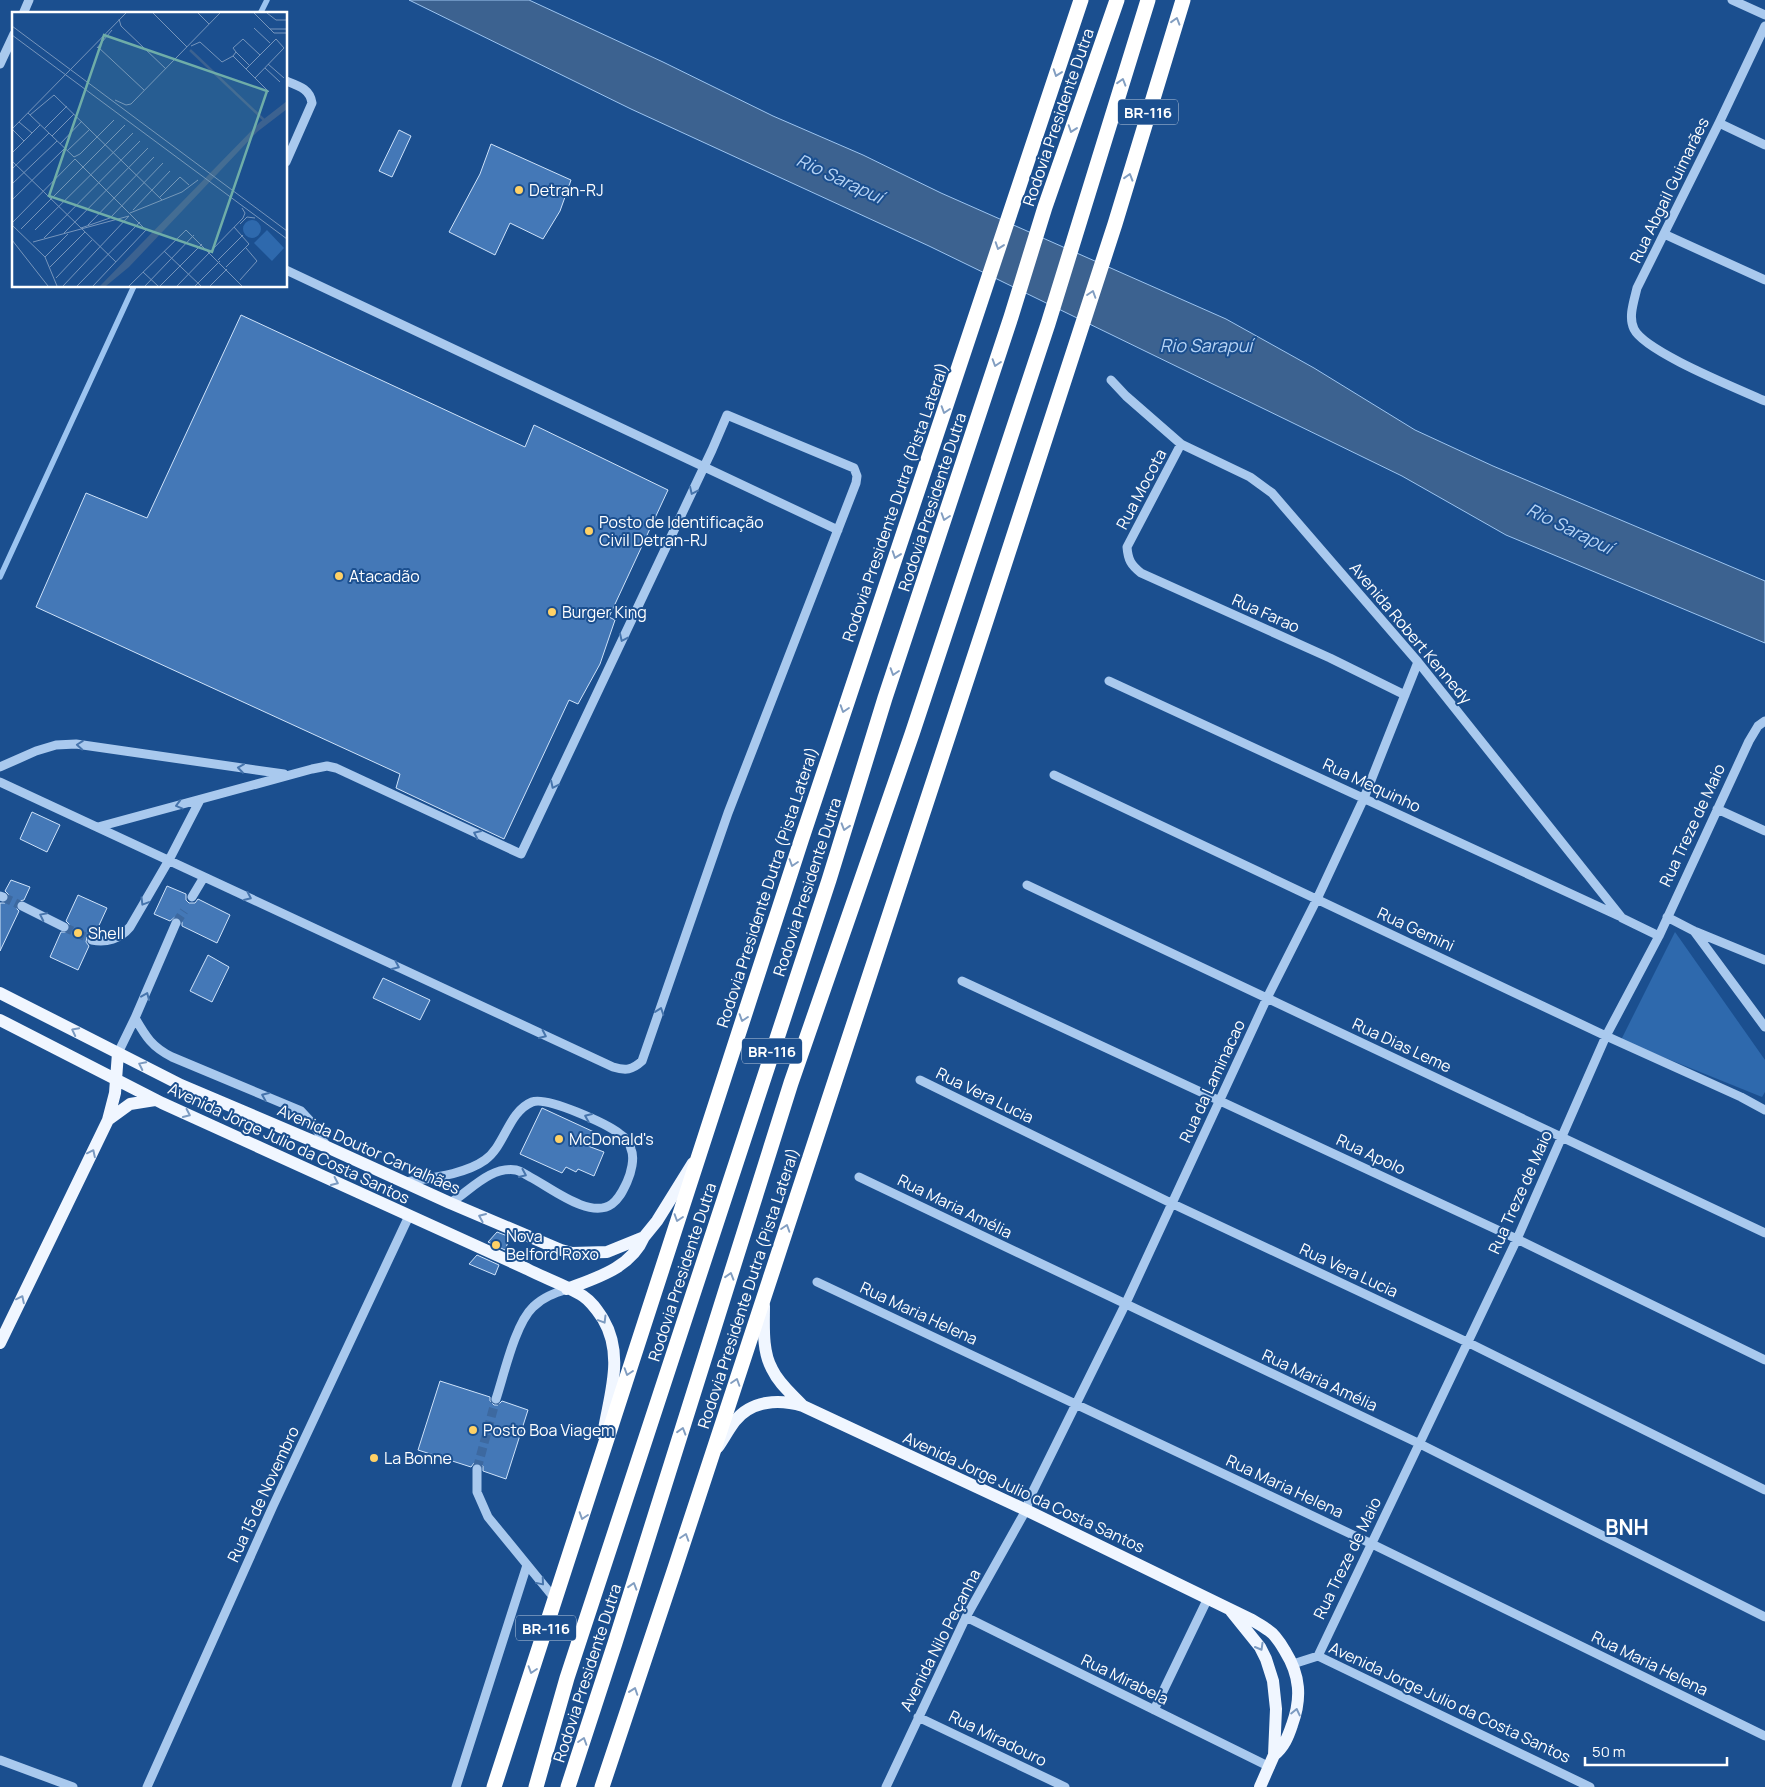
<svg xmlns="http://www.w3.org/2000/svg" width="1765" height="1787" font-family="Manrope,sans-serif">
  <style>
    .green { fill: #2e69ad }
    .water { fill: #3c6290; stroke: #9cc4f0 }
    .lines { fill: none; stroke-linecap: round; stroke-linejoin: round }
    .stream { stroke: #9cc4f0; stroke-width: 5.5 }
    .building { fill: #4478b7; stroke: #cfe3fa }
    .minor-tunnel { stroke: #3d69a0; stroke-width: 9; stroke-dasharray: 9 4.5; stroke-linecap: butt }
    .minor { stroke: #a9c9ee; stroke-width: 9 }
    .major { stroke: #f0f6ff; stroke-width: 12 }
    .highway { stroke: #fff; stroke-width: 15 }
    .oneway { stroke: #829ec1 }
    .oneway2 { stroke: #4674ac }
    .oneway3 { stroke: #7b9ac1 }
    .poi-dot { fill: #ffd166; stroke: #1b4f8f; stroke-width: 2 }
    .labels { text-anchor: middle; dominant-baseline: central; stroke-width: 4; stroke-linejoin: round; paint-order: stroke }
    .shield { fill: #1b4f8f; stroke: #bbcadd; stroke-width: 1 }
    .shield-label { font-size: 15px; font-weight: bold; fill: #fff }
    .street-label { font-size: 16px; fill: #fff; stroke: #1b4f8f }
    .poi-label { font-size: 16px; fill: #fff; stroke: #1b4f8f; text-anchor: start }
    .water-label { font-size: 18px; font-style: italic; fill: #b5d3f5; stroke: #1b4f8f }
    .district-label { font-size: 21px; font-weight: bold; fill: #fff; stroke: #1b4f8f }
    .inset-river { fill: none; stroke: #3c6290; stroke-width: 2.5 }
    .inset-road { fill: none; stroke: #7695bc; stroke-width: 1 }
    .view { fill: #6fada8; fill-opacity: 0.15; stroke: #6fada8; stroke-width: 2.5 }
    .inset-edge { fill: none; stroke: #fff; stroke-width: 2.5 }
  </style>
  <rect width="100%" height="100%" fill="#1b4f8f"/>
  <!-- green -->
  <path class="green" d="M1675,932L1765,1060V1092L1762,1097L1621,1040Z"/>
  <!-- water -->
  <path class="water" d="M409,0H529L663,62L773,116L863,155L941,193L1226,319L1314,368L1415,430L1493,466L1765,581V643L1506,535L1402,476L929,246L631,109Z"/>
  <g class="lines">
    <!-- stream -->
    <path class="stream" d="M260,14L267,0
      M0,577L134,286"/>
  </g>
  <!-- building -->
  <path class="building" d="M399,130L411,136L392,177L379,171Z
    M491,144L571,180L560,211L543,239L510,223L495,255L449,232L480,174Z
    M241,315L525,447L534,425L668,490L609,617L615,620L600,664L578,704L569,700L504,839L396,788L400,774L36,607L86,493L147,518Z
    M32,812L60,825L47,852L20,839Z
    M11,880L30,887L24,900L19,901L16,904L17,909L19,911L0,951V903H5L9,899V895L5,891Z
    M167,886L186,894V900L189,903H195L198,899L230,915L217,943L182,926V922L179,918L175,917L170,921L154,914Z
    M78,895L107,908L95,934H90L87,937L86,942L89,946L78,970L50,957L61,932H67L70,929L69,924L66,921Z
    M208,955L229,967L212,1002L190,991Z
    M383,978L430,1000L420,1020L373,998Z
    M542,1108L594,1132L588,1146L604,1152L594,1176L578,1169L576,1172L566,1167L562,1173L520,1154Z
    M497,1232L510,1237L505,1250L488,1242Z
    M477,1255L499,1265L495,1275L469,1264Z
    M440,1381L490,1397V1401L494,1405H498L502,1401L528,1410L506,1479L483,1471V1466L480,1463H474L471,1467L418,1450Z"/>
  <g class="lines">
    <!-- minor-tunnel -->
    <path class="minor-tunnel" d="M3,897L22,906
      M176,923L184,911
      M64,927L92,940
      M477,1469L496,1399"/>
    <!-- minor -->
    <path class="minor" d="M1732,0L1765,15
      M23,14L29,0
      M1765,26L1719,123L1637,288C1634,301 1628,317 1634,329C1645,352 1739,389 1765,401
      M0,64L14,34
      M286,81C299,86 310,89 312,103L286,162
      M1719,123L1765,145
      M1664,234L1765,280
      M286,270L838,530
      M1111,380L1126,396L1181,444L1250,477L1272,493L1418,662L1622,918L1659,936
      M1181,444L1127,547C1128,560 1131,565 1141,573L1330,658L1405,695
      M1109,681L1619,916
      M0,767L36,751L56,745L76,744L284,774
      M1054,775L1606,1036L1741,1097L1765,1110
      M0,782L613,1067C626,1071 632,1070 642,1061L728,813L856,483L857,476L854,468L727,415L712,450L521,854L336,768L327,766L312,769L98,827
      M1717,809L1765,831
      M1027,885L1765,1233
      M0,896L3,897
      M192,897L204,877
      M22,906L64,927
      M1667,917L1694,931L1765,960
      M176,923L135,1018C146,1037 152,1047 172,1057L301,1111L314,1125L327,1147
      M1694,931L1765,1027
      M92,940C106,943 120,939 130,927L169,860L200,800
      M962,981L1517,1239L1765,1360
      M118,1053L135,1018
      M920,1080L1173,1204L1467,1342L1765,1490
      M859,1177L1418,1443L1765,1617
      M405,1182C429,1178 464,1175 485,1160C505,1146 508,1112 532,1102C547,1096 607,1124 620,1134C625,1137 630,1143 631,1149C635,1158 631,1173 627,1182C623,1190 620,1198 612,1204C590,1220 550,1187 530,1177C526,1175 521,1171 516,1170C490,1166 470,1191 450,1203
      M817,1282L1372,1544L1765,1736
      M496,1399C504,1375 515,1324 533,1307C543,1297 555,1293 567,1289
      M477,1469V1492L488,1517L555,1599
      M966,1617L1270,1767
      M1318,1656L1517,1239L1606,1036L1659,936L1749,741L1758,726L1765,721
      M1293,1664L1318,1656L1590,1787
      M1154,1710L1208,1598
      M918,1717L1065,1787
      M0,1760L73,1787
      M147,1787L273,1506L409,1216
      M456,1787L527,1565
      M886,1787L966,1617L1026,1510L1030,1497L1125,1305L1267,998L1317,899L1364,798L1418,662"/>
    <!-- major -->
    <path class="major" d="M0,993L181,1085L327,1147L450,1203L561,1250L572,1253L607,1252L644,1237L657,1221L693,1163
      M0,1020L162,1103L527,1269C544,1278 568,1286 583,1296C592,1302 597,1310 603,1319C625,1356 609,1396 603,1435
      M108,1120L130,1104L155,1100
      M567,1289C596,1278 631,1268 644,1237
      M764,1306C764,1326 762,1351 772,1369C779,1384 792,1394 803,1406
      M0,1343L108,1120L115,1093L118,1053
      M718,1447C724,1438 729,1429 735,1421C752,1400 779,1399 803,1406L1026,1510L1252,1620C1257,1623 1263,1626 1268,1630C1276,1635 1281,1644 1285,1651C1300,1675 1302,1698 1292,1725C1288,1737 1284,1747 1274,1755
      M1231,1611L1260,1647L1266,1659L1273,1681L1276,1709L1274,1755L1260,1787"/>
    <!-- highway -->
    <path class="highway" d="M494,1787L801,841L1081,0
      M536,1787L567,1678L829,880L885,698L1011,317L1045,207L1117,0
      M568,1787L615,1643L791,1083L912,734L1048,324L1148,0
      M602,1787L674,1571L986,621L1115,224L1183,0"/>
  </g>
  <!-- one-way arrows -->
  <defs><path id="oneway-chevron" d="M-2-3.5L2.5 0L-2 3.5" fill="none" stroke-width="1.6" stroke-linecap="round" stroke-linejoin="round" transform="scale(1.25)"/></defs>
  <g class="oneway">
    <use href="#oneway-chevron" transform="translate(1176 21) rotate(-73)"/>
    <use href="#oneway-chevron" transform="translate(1057 73) rotate(109)"/>
    <use href="#oneway-chevron" transform="translate(1122 82) rotate(-73)"/>
    <use href="#oneway-chevron" transform="translate(1072 129) rotate(109)"/>
    <use href="#oneway-chevron" transform="translate(1129 177) rotate(-73)"/>
    <use href="#oneway-chevron" transform="translate(999 246) rotate(109)"/>
    <use href="#oneway-chevron" transform="translate(1092 294) rotate(-72)"/>
    <use href="#oneway-chevron" transform="translate(996 363) rotate(108)"/>
    <use href="#oneway-chevron" transform="translate(945 410) rotate(108)"/>
    <use href="#oneway-chevron" transform="translate(945 517) rotate(108)"/>
    <use href="#oneway-chevron" transform="translate(896 555) rotate(109)"/>
    <use href="#oneway-chevron" transform="translate(894 672) rotate(108)"/>
    <use href="#oneway-chevron" transform="translate(844 709) rotate(108)"/>
    <use href="#oneway-chevron" transform="translate(845 827) rotate(107)"/>
    <use href="#oneway-chevron" transform="translate(793 863) rotate(108)"/>
    <use href="#oneway-chevron" transform="translate(743 1018) rotate(108)"/>
    <use href="#oneway-chevron" transform="translate(678 1218) rotate(108)"/>
    <use href="#oneway-chevron" transform="translate(786 1228) rotate(-72)"/>
    <use href="#oneway-chevron" transform="translate(730 1276) rotate(-73)"/>
    <use href="#oneway-chevron" transform="translate(628 1372) rotate(108)"/>
    <use href="#oneway-chevron" transform="translate(736 1382) rotate(-72)"/>
    <use href="#oneway-chevron" transform="translate(682 1431) rotate(-73)"/>
    <use href="#oneway-chevron" transform="translate(583 1516) rotate(108)"/>
    <use href="#oneway-chevron" transform="translate(685 1537) rotate(-72)"/>
    <use href="#oneway-chevron" transform="translate(633 1586) rotate(-73)"/>
    <use href="#oneway-chevron" transform="translate(532 1670) rotate(108)"/>
    <use href="#oneway-chevron" transform="translate(634 1691) rotate(-71)"/>
    <use href="#oneway-chevron" transform="translate(583 1741) rotate(-72)"/>
  </g>
  <g class="oneway2">
    <use href="#oneway-chevron" transform="translate(693 491) rotate(115)"/>
    <use href="#oneway-chevron" transform="translate(623 638) rotate(115)"/>
    <use href="#oneway-chevron" transform="translate(80 745) rotate(-175)"/>
    <use href="#oneway-chevron" transform="translate(241 768) rotate(-172)"/>
    <use href="#oneway-chevron" transform="translate(554 785) rotate(116)"/>
    <use href="#oneway-chevron" transform="translate(179 805) rotate(165)"/>
    <use href="#oneway-chevron" transform="translate(477 834) rotate(-155)"/>
    <use href="#oneway-chevron" transform="translate(248 897) rotate(25)"/>
    <use href="#oneway-chevron" transform="translate(144 902) rotate(121)"/>
    <use href="#oneway-chevron" transform="translate(43 916) rotate(-154)"/>
    <use href="#oneway-chevron" transform="translate(396 966) rotate(25)"/>
    <use href="#oneway-chevron" transform="translate(146 996) rotate(-67)"/>
    <use href="#oneway-chevron" transform="translate(660 1011) rotate(-71)"/>
    <use href="#oneway-chevron" transform="translate(543 1035) rotate(25)"/>
    <use href="#oneway-chevron" transform="translate(265 1096) rotate(-157)"/>
    <use href="#oneway-chevron" transform="translate(588 1117) rotate(-157)"/>
    <use href="#oneway-chevron" transform="translate(523 1174) rotate(24)"/>
    <use href="#oneway-chevron" transform="translate(541 1582) rotate(50)"/>
  </g>
  <g class="oneway3">
    <use href="#oneway-chevron" transform="translate(75 1031) rotate(-153)"/>
    <use href="#oneway-chevron" transform="translate(142 1065) rotate(-154)"/>
    <use href="#oneway-chevron" transform="translate(187 1114) rotate(25)"/>
    <use href="#oneway-chevron" transform="translate(92 1153) rotate(-64)"/>
    <use href="#oneway-chevron" transform="translate(335 1182) rotate(25)"/>
    <use href="#oneway-chevron" transform="translate(482 1217) rotate(-157)"/>
    <use href="#oneway-chevron" transform="translate(21 1299) rotate(-64)"/>
    <use href="#oneway-chevron" transform="translate(603 1320) rotate(59)"/>
    <use href="#oneway-chevron" transform="translate(1260 1647) rotate(60)"/>
    <use href="#oneway-chevron" transform="translate(1296 1712) rotate(-77)"/>
  </g>
  <!-- markers -->
  <g class="poi-dot">
    <circle cx="519" cy="190" r="5"/>
    <circle cx="589" cy="531" r="5"/>
    <circle cx="339" cy="576" r="5"/>
    <circle cx="552" cy="612" r="5"/>
    <circle cx="78" cy="933" r="5"/>
    <circle cx="559" cy="1139" r="5"/>
    <circle cx="496" cy="1245" r="5"/>
    <circle cx="473" cy="1430" r="5"/>
    <circle cx="374" cy="1458" r="5"/>
  </g>
  <g class="labels">
    <!-- shield labels -->
    <g class="shield">
      <rect x="1118" y="99.5" width="60" height="25" rx="4"/>
      <rect x="742" y="1038.5" width="60" height="25" rx="4"/>
      <rect x="516" y="1615.5" width="60" height="25" rx="4"/>
    </g>
    <g class="shield-label">
      <text x="1148" y="112">BR-116</text>
      <text x="772" y="1051">BR-116</text>
      <text x="546" y="1628">BR-116</text>
    </g>
    <!-- street labels -->
    <g class="street-label">
      <text transform="translate(1058 117) rotate(-71)">Rodovia Presidente Dutra</text>
      <text transform="translate(1669 190) rotate(-64)">Rua Abgail Guimarães</text>
      <text transform="translate(1141 489) rotate(-62)">Rua Mocota</text>
      <text transform="translate(895 502) rotate(-71)">Rodovia Presidente Dutra (Pista Lateral)</text>
      <text transform="translate(932 502) rotate(-72)">Rodovia Presidente Dutra</text>
      <text transform="translate(1266 613) rotate(24)">Rua Farao</text>
      <text transform="translate(1411 633) rotate(50)">Avenida Robert Kennedy</text>
      <text transform="translate(1372 785) rotate(25)">Rua Mequinho</text>
      <text transform="translate(1692 825) rotate(-65)">Rua Treze de Maio</text>
      <text transform="translate(767 887) rotate(-72)">Rodovia Presidente Dutra (Pista Lateral)</text>
      <text transform="translate(807 887) rotate(-72)">Rodovia Presidente Dutra</text>
      <text transform="translate(1416 929) rotate(25)">Rua Gemini</text>
      <text transform="translate(1402 1045) rotate(25)">Rua Dias Leme</text>
      <text transform="translate(1212 1081) rotate(-65)">Rua da Laminacao</text>
      <text transform="translate(985 1095) rotate(26)">Rua Vera Lucia</text>
      <text transform="translate(289 1143) rotate(25)">Avenida Jorge Julio da Costa Santos</text>
      <text transform="translate(369 1149) rotate(24)">Avenida Doutor Carvalhães</text>
      <text transform="translate(1371 1154) rotate(25)">Rua Apolo</text>
      <text transform="translate(1520 1192) rotate(-66)">Rua Treze de Maio</text>
      <text transform="translate(955 1206) rotate(26)">Rua Maria Amélia</text>
      <text transform="translate(1349 1270) rotate(25)">Rua Vera Lucia</text>
      <text transform="translate(682 1272) rotate(-72)">Rodovia Presidente Dutra</text>
      <text transform="translate(748 1288) rotate(-72)">Rodovia Presidente Dutra (Pista Lateral)</text>
      <text transform="translate(919 1313) rotate(25)">Rua Maria Helena</text>
      <text transform="translate(1320 1380) rotate(25)">Rua Maria Amélia</text>
      <text transform="translate(1285 1486) rotate(25)">Rua Maria Helena</text>
      <text transform="translate(1024 1492) rotate(25)">Avenida Jorge Julio da Costa Santos</text>
      <text transform="translate(263 1494) rotate(-65)">Rua 15 de Novembro</text>
      <text transform="translate(1347 1558) rotate(-64)">Rua Treze de Maio</text>
      <text transform="translate(940 1640) rotate(-63)">Avenida Nilo Peçanha</text>
      <text transform="translate(1650 1663) rotate(26)">Rua Maria Helena</text>
      <text transform="translate(587 1673) rotate(-72)">Rodovia Presidente Dutra</text>
      <text transform="translate(1125 1679) rotate(26)">Rua Mirabela</text>
      <text transform="translate(1450 1702) rotate(25)">Avenida Jorge Julio da Costa Santos</text>
      <text transform="translate(998 1738) rotate(26)">Rua Miradouro</text>
    </g>
    <!-- poi labels -->
    <g class="poi-label">
      <text x="529" y="190">Detran-RJ</text>
      <text x="599" y="522">Posto de Identificação<tspan x="599" dy="18">Civil Detran-RJ</tspan></text>
      <text x="349" y="576">Atacadão</text>
      <text x="562" y="612">Burger King</text>
      <text x="88" y="933">Shell</text>
      <text x="569" y="1139">McDonald's</text>
      <text x="506" y="1236">Nova<tspan x="506" dy="18">Belford Roxo</tspan></text>
      <text x="483" y="1430">Posto Boa Viagem</text>
      <text x="384" y="1458">La Bonne</text>
    </g>
    <!-- water labels -->
    <g class="water-label">
      <text transform="translate(840 178) rotate(25)">Rio Sarapuí</text>
      <text x="1206" y="345">Rio Sarapuí</text>
      <text transform="translate(1570 528) rotate(26)">Rio Sarapuí</text>
    </g>
    <!-- district labels -->
    <g class="district-label">
      <text x="1627" y="1527">BNH</text>
    </g>
  </g>
  <!-- overview -->
  <g transform="translate(12 12)">
    <rect width="275" height="275" fill="#1b4f8f"/>
    <path d="M231 217a9 9 0 1 1 18 0a9 9 0 1 1-18 0ZM255,218L272,236L260,249L242,231Z" fill="#2e69ad"/>
    <path d="M275,89V97L245,120L117,255L94,274H88L248,110Z" fill="#3c6290"/>
    <path class="inset-river" d="M178,38L252,108"/>
    <path class="inset-road" d="M141,1L175,35M186,1L197,12M242,1L262,21H275M255,1L264,8H275M107,7L109,14L154,57M0,14L275,219M242,16L258,31M258,17H275M0,23L275,227M179,34L188,30L210,50L221,44L234,57L264,27L272,36L243,66M86,35L132,78M85,36L100,18M224,40L221,36L231,27L248,43M221,44L224,40L237,53M256,52L272,66M253,56L268,70M234,57L257,80M103,88L114,93L119,92L208,1M16,101L62,145L68,142L102,108M18,103L42,83L150,188M7,110L20,121M0,117L12,129M0,117L114,1M32,117L55,94M40,124L62,102M48,132L70,109M55,139L78,117M0,141L28,113M63,147L134,218L81,274M0,149L104,250M0,157L37,121M0,172L45,129M148,185L168,165L177,173M0,188L52,137M121,198L158,159M118,201L170,180L186,168M0,211L63,147M228,212L235,205L243,206M0,213L33,245L45,274M76,213L142,145M69,216L98,206L151,151M9,217L113,113M23,218L121,121M52,221L136,136M32,226L128,129M0,228L36,274M21,230L117,204M152,239L189,274M33,245L56,222M206,248L231,223M38,255L73,220M214,255L237,232L222,215M131,260L146,274M44,266L80,228M228,268L245,249L234,236M51,274L117,204M65,274L128,210M117,274L174,218L230,274M133,274L182,223M148,274L190,232M165,274L231,206L233,201L230,196M183,274L208,249M198,274L215,257"/>
    <path class="view" d="M92,23L255,79L200,240L37,184Z"/>
    <rect width="275" height="275" class="inset-edge"/>
  </g>
  <!-- scale -->
  <path d="M1585 1757v8h142v-8" fill="none" stroke="#ffffff" stroke-width="2.5"/>
  <text x="1592" y="1757" font-size="15" fill="#ffffff" stroke="#1b4f8f" stroke-width="4" paint-order="stroke">50 m</text>
</svg>
